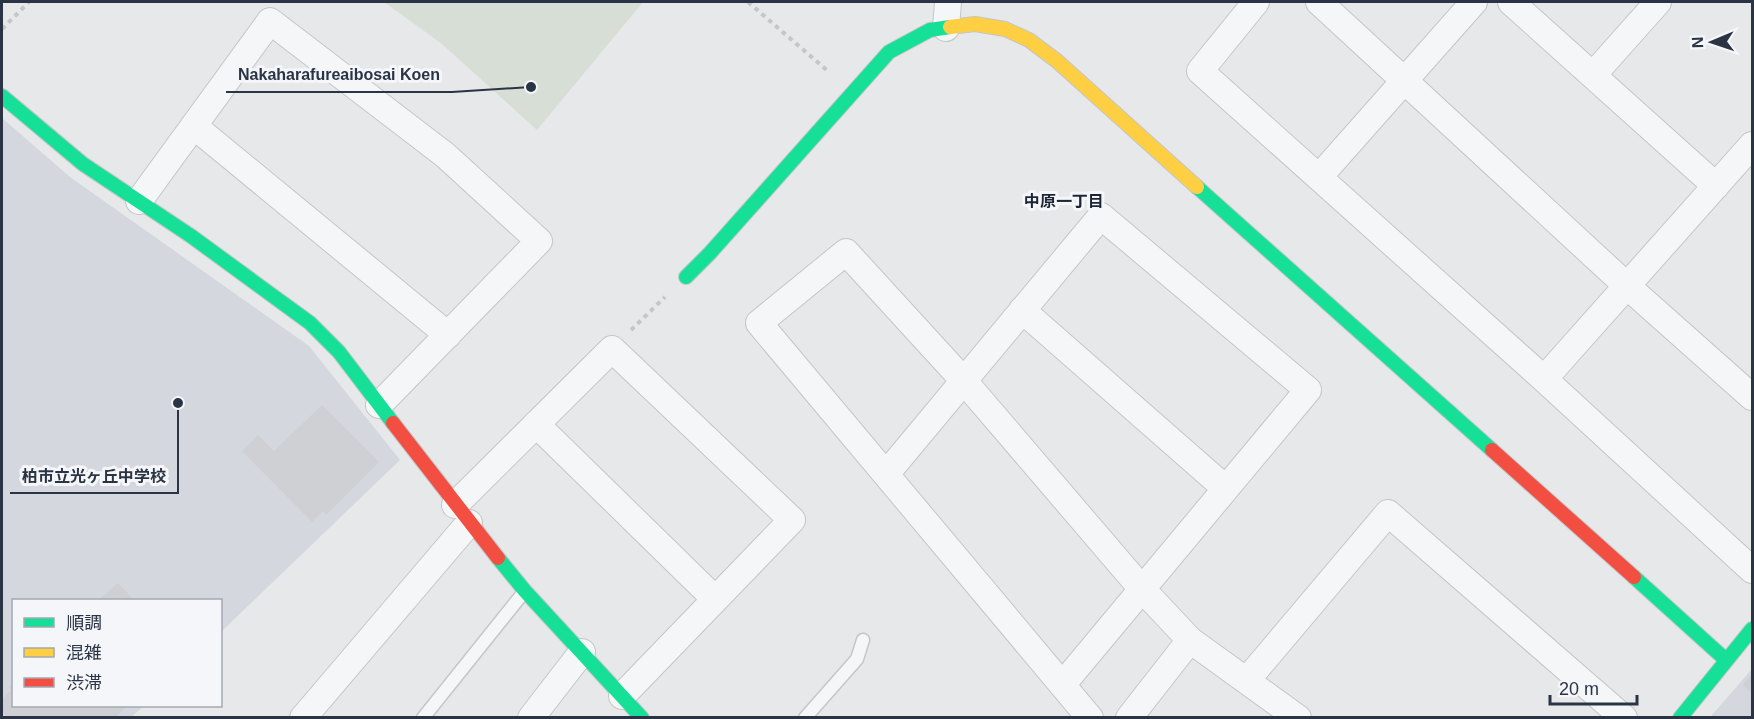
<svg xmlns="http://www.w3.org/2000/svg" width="1754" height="719" font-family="Arial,'Noto Sans JP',sans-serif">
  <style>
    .built { fill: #d4d7dd }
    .green { fill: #d6ded6 }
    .building { fill: #ced0d3 }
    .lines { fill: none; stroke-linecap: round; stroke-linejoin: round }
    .lane-casing { stroke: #c4c6c8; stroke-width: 15 }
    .street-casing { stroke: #c4c6c8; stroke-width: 28 }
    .fast-casing { stroke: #c4c6c8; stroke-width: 16 }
    .slow-casing { stroke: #c4c6c8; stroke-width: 16 }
    .jam-casing { stroke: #c4c6c8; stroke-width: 16 }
    .path { stroke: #c5c6ca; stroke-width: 4; stroke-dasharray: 4.5 4.5; stroke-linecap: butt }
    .lane { stroke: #f5f6f7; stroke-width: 12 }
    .street { stroke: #f5f6f7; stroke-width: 26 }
    .fast { stroke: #16e098; stroke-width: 14 }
    .slow { stroke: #ffcf43; stroke-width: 14 }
    .jam { stroke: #f24e42; stroke-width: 14 }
    .labels { text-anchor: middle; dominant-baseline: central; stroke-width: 6; stroke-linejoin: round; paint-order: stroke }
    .neighbourhood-label { font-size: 16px; font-weight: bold; fill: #1d2536; stroke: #f4f6f9 }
    .leader { fill: none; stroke: #2b3445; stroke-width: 2 }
    .callout-dot { fill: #2b3445; stroke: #f4f6f9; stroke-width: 2 }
    .callout-label { font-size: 16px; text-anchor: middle; font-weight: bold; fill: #2b3445; stroke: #f4f6f9; stroke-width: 6; stroke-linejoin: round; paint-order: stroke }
  </style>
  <rect width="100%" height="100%" fill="#e6e8ea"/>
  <!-- built -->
  <path class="built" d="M2,118L70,177L309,346L400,460L221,632L220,600H14V706H144L131,717H2Z
    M1752,669V717L1711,718L1712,715Z"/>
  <!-- green -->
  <path class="green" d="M384,2H643L537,130L442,44Z"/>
  <!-- building -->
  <path class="building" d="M322,405L379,462L326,515L323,511L312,522L242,451L258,435L274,451Z
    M118,583L134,600H99Z
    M1752,674V693L1743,685Z
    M14,683V706H127L115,718H8L2,711V699L11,690L9,687Z"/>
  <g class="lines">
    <defs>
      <path id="lane" d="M423,718L524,592
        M805,718L857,659L863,640"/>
      <path id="street" d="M1256,2L1200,71L1544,379L1752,570
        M1319,2L1627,286L1752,397
        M1511,2L1716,186
        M946,28L948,2
        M1593,75L1658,2
        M194,126L448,335
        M1319,177L1474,2
        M139,201L270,21L445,155L539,241L379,405
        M1022,310L1225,488
        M1544,379L1752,145
        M536,424L715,599
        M887,473L1101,216L1308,390L1063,684
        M455,505L612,349L792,520L622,696
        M1247,680L1388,513L1624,718
        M303,718L469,523
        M531,718L582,652
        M1090,718L759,323L846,252L964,381L1142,589L1190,640L1298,718
        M1129,718L1190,640"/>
      <path id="fast" d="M2,96L83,164L191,236L310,323L339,352L393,423
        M1197,187L1492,450
        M686,277L710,253L889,52L930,30L950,27
        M498,558L525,591L642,718
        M1634,577L1726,660
        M1680,718L1752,629"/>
      <path id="slow" d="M950,27L975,24L1005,29L1029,40L1057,61L1197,187"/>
      <path id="jam" d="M393,423L498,558
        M1492,450L1634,577"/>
    </defs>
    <!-- lane casing -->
    <use href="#lane" class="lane-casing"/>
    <!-- street casing -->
    <use href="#street" class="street-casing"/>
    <!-- fast casing -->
    <use href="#fast" class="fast-casing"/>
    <!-- slow casing -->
    <use href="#slow" class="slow-casing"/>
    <!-- jam casing -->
    <use href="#jam" class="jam-casing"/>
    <!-- path -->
    <path class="path" d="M748,2L829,72
      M2,29L29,2
      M631,330L665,297"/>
    <!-- lane -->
    <use href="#lane" class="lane"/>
    <!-- street -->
    <use href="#street" class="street"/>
    <!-- fast -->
    <use href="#fast" class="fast"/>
    <!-- slow -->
    <use href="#slow" class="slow"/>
    <!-- jam -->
    <use href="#jam" class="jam"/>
  </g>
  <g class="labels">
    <!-- neighbourhood labels -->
    <g class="neighbourhood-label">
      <text x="1064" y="201">中原一丁目</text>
    </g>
  </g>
  <!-- callouts -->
  <path class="leader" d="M531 87L452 92H226M178 403L178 493H10"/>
  <g class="callout-dot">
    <circle cx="531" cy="87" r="6"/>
    <circle cx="178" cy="403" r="6"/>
  </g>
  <g class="callout-label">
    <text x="339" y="80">Nakaharafureaibosai Koen</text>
    <text x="94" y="482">柏市立光ヶ丘中学校</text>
  </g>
  <!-- border -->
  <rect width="1754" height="719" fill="none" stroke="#2b3445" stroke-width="6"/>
  <!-- legend -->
  <rect x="12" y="599" width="210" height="108" fill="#f4f6f9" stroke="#a4a8b1" stroke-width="1.5"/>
  <rect x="24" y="618" width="30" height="9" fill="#16e098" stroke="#a4a8b1" stroke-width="1.5"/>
  <text x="66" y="629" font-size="18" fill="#2b3445">順調</text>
  <rect x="24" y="648" width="30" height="9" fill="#ffcf43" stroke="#a4a8b1" stroke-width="1.5"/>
  <text x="66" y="659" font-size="18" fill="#2b3445">混雑</text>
  <rect x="24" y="678" width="30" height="9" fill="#f24e42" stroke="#a4a8b1" stroke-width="1.5"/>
  <text x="66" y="689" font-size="18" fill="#2b3445">渋滞</text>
  <!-- north arrow -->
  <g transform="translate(1712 42) rotate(268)" stroke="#f4f6f9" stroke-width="4.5" paint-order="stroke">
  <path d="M0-4.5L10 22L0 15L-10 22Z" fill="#2b3445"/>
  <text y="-9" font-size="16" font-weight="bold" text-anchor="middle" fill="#2b3445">N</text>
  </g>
  <!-- scale -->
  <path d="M1550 695v9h87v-9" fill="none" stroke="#2b3445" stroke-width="3"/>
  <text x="1559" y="695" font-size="18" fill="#2b3445" stroke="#f4f6f9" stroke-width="4.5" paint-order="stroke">20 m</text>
</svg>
